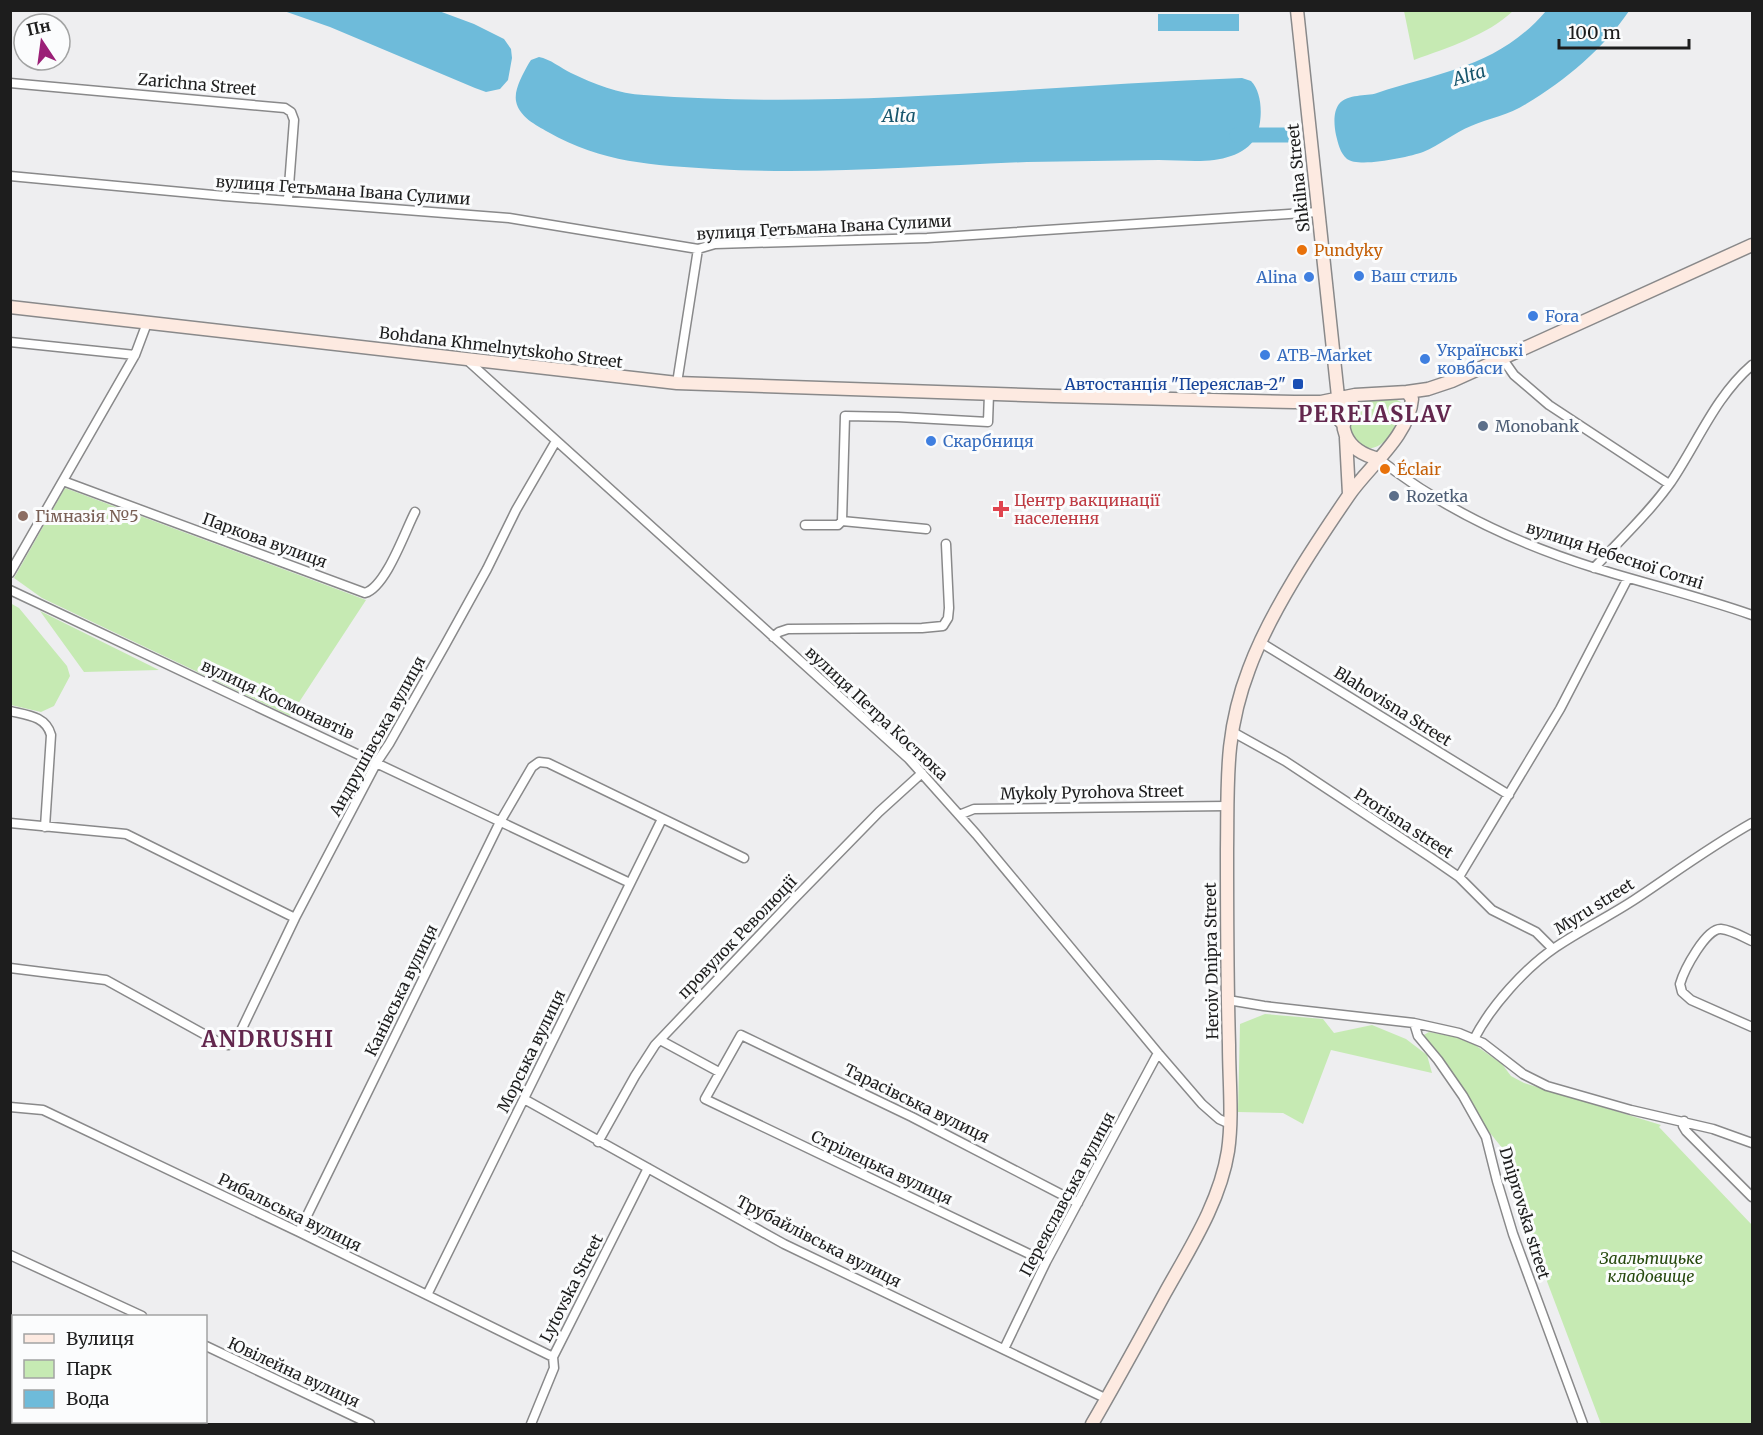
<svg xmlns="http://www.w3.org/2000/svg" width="1763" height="1435" font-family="Merriweather,serif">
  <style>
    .green { fill: #c6eab3 }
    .water { fill: #6ebbda }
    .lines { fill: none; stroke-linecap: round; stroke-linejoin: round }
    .river { stroke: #6ebbda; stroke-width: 15 }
    .minor-casing { stroke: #89898a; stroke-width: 11 }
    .secondary-casing { stroke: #89898a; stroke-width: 15 }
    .minor { stroke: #fff; stroke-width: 8 }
    .secondary { stroke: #fdeae1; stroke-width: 12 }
    .food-dot { fill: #e8710a; stroke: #fbfcfd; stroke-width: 2 }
    .shop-dot { fill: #3f7fe0; stroke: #fbfcfd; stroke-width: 2 }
    .transit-dot { fill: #1a4fb4; stroke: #fbfcfd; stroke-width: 2 }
    .service-dot { fill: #5c6f8a; stroke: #fbfcfd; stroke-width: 2 }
    .health-dot { fill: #e0444e; stroke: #fbfcfd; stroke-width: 2 }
    .education-dot { fill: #8d6e63; stroke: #fbfcfd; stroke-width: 2 }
    .labels { text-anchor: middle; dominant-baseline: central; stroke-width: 6; stroke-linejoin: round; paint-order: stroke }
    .street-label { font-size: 16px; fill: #1d1d1d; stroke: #fbfcfd }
    .food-label { font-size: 16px; fill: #c56008; stroke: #fbfcfd; text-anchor: start }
    .shop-label { font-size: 16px; fill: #366cbe; stroke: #fbfcfd; text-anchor: start }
    .transit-label { font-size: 16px; fill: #164399; stroke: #fbfcfd; text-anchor: end }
    .service-label { font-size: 16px; fill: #4e5e75; stroke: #fbfcfd; text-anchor: start }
    .health-label { font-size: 16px; fill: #be3a42; stroke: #fbfcfd; text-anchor: start }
    .education-label { font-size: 16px; fill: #785e54; stroke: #fbfcfd; text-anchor: start }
    .park-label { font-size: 16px; font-style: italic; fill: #26490d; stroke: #fbfcfd }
    .water-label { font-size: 18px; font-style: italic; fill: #17556c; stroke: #fbfcfd }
    .district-label { font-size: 22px; font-weight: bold; letter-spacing: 1.5px; fill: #63274e; stroke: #fbfcfd }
  </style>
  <rect width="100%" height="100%" fill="#eeeef0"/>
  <!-- green -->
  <path class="green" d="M1404,11V10L1513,11C1486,36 1449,47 1414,60Z
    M1373,399H1395L1401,402L1403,408C1400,421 1387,446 1372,448C1358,449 1347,429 1349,417C1350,413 1354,408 1355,404Z
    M65,488L366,600L290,716L42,598L14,578Z
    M10,603L19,608L67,666L70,676L54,706L41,712L11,705Z
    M40,611L159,670L84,672Z
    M1265,1014L1323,1019L1334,1033L1372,1025L1406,1039L1427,1055L1432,1073L1331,1050L1303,1124L1283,1113L1238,1112L1240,1024Z
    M1429,1032L1455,1037L1475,1045L1502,1064L1511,1076L1524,1083L1661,1125L1659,1127L1752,1225V1424H1601L1503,1165V1149L1486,1128L1472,1102L1422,1036Z"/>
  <!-- water -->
  <path class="water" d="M284,11H439L474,24L504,39L511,49L512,58L508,80L500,89L486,92L475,88L330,27Z
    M1546,11H1629C1603,49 1566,80 1526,104C1509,115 1489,118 1471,126C1454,133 1440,145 1423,152C1409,157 1359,168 1347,159C1340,153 1338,143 1336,135C1334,125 1333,112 1339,104C1349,93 1365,97 1377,93C1442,72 1499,66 1546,11Z
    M1158,14H1239V31H1158Z
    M539,57C550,59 561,68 571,73C594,84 619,94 644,95C844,110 1043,85 1242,78L1251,81C1263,93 1263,121 1256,137C1251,146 1241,153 1231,156C1210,164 1182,160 1159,160C1115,161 1071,161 1027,162C923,166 819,175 714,169C653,165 602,163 548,132C536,125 519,117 516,101C514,89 523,74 529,63L531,60Z"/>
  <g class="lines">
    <!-- river -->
    <path class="river" d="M1237,135H1291"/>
    <defs>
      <path id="minor" d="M10,83L285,108L291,112L294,120L288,199
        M10,176L224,196L509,218L698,249L715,244L927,238L1318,212
        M10,342L135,355
        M1502,358L1514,375L1549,405L1669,484
        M467,360L909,759L976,834L1158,1053L1202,1104L1219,1119L1230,1124
        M677,383L698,249
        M1379,459C1443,509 1518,544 1595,568C1647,584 1701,597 1752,615
        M63,481L365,593C386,587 405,531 415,512
        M842,521L845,416L898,417L988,422L989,394
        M805,525H838L842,521L926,529
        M1594,568C1620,540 1649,513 1671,482C1698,442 1715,397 1752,365
        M10,573L135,355L147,323
        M10,590L630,883
        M773,637L779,632L788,629L922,628L943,626L948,618L949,608L946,544
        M1260,642L1509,795
        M10,711C27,715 46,716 51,735L45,827
        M1231,731L1285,761L1430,857L1459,877L1492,910L1536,932L1553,949
        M959,815L974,809L1227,806
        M10,823L126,834L295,918
        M1459,877L1560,709L1628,578
        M1752,941C1743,937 1732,930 1721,929C1706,928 1684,970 1680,984L1682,992L1691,1000L1752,1027
        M10,968L106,980L220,1043L228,1045L236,1041L295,918L377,762L389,744L445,645L487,569L516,510L556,441
        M1228,1000L1264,1006L1414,1023L1459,1033L1483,1043L1523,1074L1547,1086L1631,1110L1713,1129L1752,1143
        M1414,1023L1418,1036L1438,1060L1463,1096L1486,1137L1497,1181L1513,1234L1583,1424
        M1474,1039C1491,1006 1525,968 1556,947C1581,930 1608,917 1634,900C1673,874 1711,846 1752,823
        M660,1040L719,1072
        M524,1099L784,1244L1107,1399
        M10,1107L43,1110L299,1232L553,1357
        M1684,1121L1683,1126L1686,1131L1752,1197
        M598,1142L635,1076L655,1045L793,900L879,812L922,773
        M299,1232L500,822L532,767L539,762L548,763L744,858
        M10,1255L142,1316
        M1046,1262L705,1099L741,1035L912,1117L1078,1203
        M427,1295L662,819
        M206,1346L370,1424
        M1004,1349L1046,1262L1158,1053
        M531,1424L554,1368L553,1357L648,1168"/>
      <path id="secondary" d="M1297,10L1339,406
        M10,307L677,383L1054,396L1294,402H1321L1355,395
        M1407,392L1428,389L1452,381L1752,245
        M1315,403L1332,412L1344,425
        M1346,438L1349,494
        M1092,1424C1117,1381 1141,1337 1165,1293C1190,1248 1220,1202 1228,1151C1233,1116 1229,1080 1229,1045C1227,980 1227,915 1227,850C1228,783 1224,734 1249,669C1270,612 1314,546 1349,495C1369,466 1409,436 1412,399L1407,392L1355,395C1332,424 1345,451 1379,459"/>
    </defs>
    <!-- minor casing -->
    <use href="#minor" class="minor-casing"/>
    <!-- secondary casing -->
    <use href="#secondary" class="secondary-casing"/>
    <!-- minor -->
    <use href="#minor" class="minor"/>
    <!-- secondary -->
    <use href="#secondary" class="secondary"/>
  </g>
  <!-- markers -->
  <g class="food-dot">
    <circle cx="1302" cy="250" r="6"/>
    <circle cx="1385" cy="469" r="6"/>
  </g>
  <g class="shop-dot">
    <circle cx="1359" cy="276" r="6"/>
    <circle cx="1309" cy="277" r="6"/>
    <circle cx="1533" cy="316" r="6"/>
    <circle cx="1265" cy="355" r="6"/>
    <circle cx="1425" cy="359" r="6"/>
    <circle cx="931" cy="441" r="6"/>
  </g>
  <rect class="transit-dot" x="1292" y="378" width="12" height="12" rx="3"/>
  <g class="service-dot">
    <circle cx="1483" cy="426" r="6"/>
    <circle cx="1394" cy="496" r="6"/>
  </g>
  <path class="health-dot" d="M998 500h6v6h6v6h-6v6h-6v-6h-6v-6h6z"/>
  <circle class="education-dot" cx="23" cy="516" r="6"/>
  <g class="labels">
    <!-- street labels -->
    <g class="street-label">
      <text transform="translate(197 84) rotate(5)">Zarichna Street</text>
      <text transform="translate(1298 178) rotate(-96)">Shkilna Street</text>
      <text transform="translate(343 190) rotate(4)">вулиця Гетьмана Івана Сулими</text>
      <text transform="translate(824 227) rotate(-3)">вулиця Гетьмана Івана Сулими</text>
      <text transform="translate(501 347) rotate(7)">Bohdana Khmelnytskoho Street</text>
      <text transform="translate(265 540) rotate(20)">Паркова вулиця</text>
      <text transform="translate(1615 555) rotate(18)">вулиця Небесної Сотні</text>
      <text transform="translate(278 699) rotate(25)">вулиця Космонавтів</text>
      <text transform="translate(1393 706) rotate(32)">Blahovisna Street</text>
      <text transform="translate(877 713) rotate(43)">вулиця Петра Костюка</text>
      <text transform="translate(377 736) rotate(-61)">Андрушівська вулиця</text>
      <text transform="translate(1092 792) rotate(-1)">Mykoly Pyrohova Street</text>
      <text transform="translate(1404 823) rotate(33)">Prorisna street</text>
      <text transform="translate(1594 906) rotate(-32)">Myru street</text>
      <text transform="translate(737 937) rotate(-46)">провулок Революції</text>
      <text transform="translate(1211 961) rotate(-91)">Heroiv Dnipra Street</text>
      <text transform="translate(401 990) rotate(-64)">Канівська вулиця</text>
      <text transform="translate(531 1051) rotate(-64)">Морська вулиця</text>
      <text transform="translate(917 1103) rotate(26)">Тарасівська вулиця</text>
      <text transform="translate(882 1167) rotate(25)">Стрілецька вулиця</text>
      <text transform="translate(1067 1194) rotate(-62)">Переяславська вулиця</text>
      <text transform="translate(290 1212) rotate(26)">Рибальська вулиця</text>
      <text transform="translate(1525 1213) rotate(73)">Dniprovska street</text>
      <text transform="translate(819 1241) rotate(27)">Трубайлівська вулиця</text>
      <text transform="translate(571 1288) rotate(-63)">Lytovska Street</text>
      <text transform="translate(294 1372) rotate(25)">Ювілейна вулиця</text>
    </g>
    <!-- food labels -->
    <g class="food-label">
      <text x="1314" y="250">Pundyky</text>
      <text x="1397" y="469">Éclair</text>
    </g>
    <!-- shop labels -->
    <g class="shop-label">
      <text x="1371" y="276">Ваш стиль</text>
      <text x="1297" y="277" text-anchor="end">Alina</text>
      <text x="1545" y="316">Fora</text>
      <text x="1437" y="350">Українські<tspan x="1437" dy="18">ковбаси</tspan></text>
      <text x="1277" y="355">ATB-Market</text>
      <text x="943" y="441">Скарбниця</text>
    </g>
    <!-- transit labels -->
    <g class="transit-label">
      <text x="1286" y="384">Автостанція "Переяслав-2"</text>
    </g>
    <!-- service labels -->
    <g class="service-label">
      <text x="1495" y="426">Monobank</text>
      <text x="1406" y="496">Rozetka</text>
    </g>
    <!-- health labels -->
    <g class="health-label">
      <text x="1014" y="500">Центр вакцинації<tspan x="1014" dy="18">населення</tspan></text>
    </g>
    <!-- education labels -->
    <g class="education-label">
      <text x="35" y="516">Гімназія №5</text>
    </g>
    <!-- park labels -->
    <g class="park-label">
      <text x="1651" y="1258">Заальтицьке<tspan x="1651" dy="18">кладовище</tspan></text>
    </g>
    <!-- water labels -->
    <g class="water-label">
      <text transform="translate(1469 75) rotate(-17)">Alta</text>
      <text x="899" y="115">Alta</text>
    </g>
    <!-- district labels -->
    <g class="district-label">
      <text x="1375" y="414">PEREIASLAV</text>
      <text x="268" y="1039">ANDRUSHI</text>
    </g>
  </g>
  <!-- border -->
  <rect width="1763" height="1435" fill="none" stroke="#1d1d1d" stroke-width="24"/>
  <!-- legend -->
  <rect x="12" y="1315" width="195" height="108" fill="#fbfcfd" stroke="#a2a3a3" stroke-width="1.5"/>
  <rect x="24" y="1334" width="30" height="9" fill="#fdeae1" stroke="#a2a3a3" stroke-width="1.5"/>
  <text x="66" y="1345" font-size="18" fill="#1d1d1d">Вулиця</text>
  <rect x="24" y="1360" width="30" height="18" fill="#c6eab3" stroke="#a2a3a3" stroke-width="1.5"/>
  <text x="66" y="1375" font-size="18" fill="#1d1d1d">Парк</text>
  <rect x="24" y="1390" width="30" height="18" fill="#6ebbda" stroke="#a2a3a3" stroke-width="1.5"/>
  <text x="66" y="1405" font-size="18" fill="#1d1d1d">Вода</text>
  <!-- north arrow -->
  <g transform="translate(42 42) rotate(347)"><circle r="28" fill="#fbfcfd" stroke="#a2a3a3" stroke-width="1.5"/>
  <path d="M0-4.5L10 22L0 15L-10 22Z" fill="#9b2077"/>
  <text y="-9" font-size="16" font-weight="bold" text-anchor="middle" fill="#1d1d1d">Пн</text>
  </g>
  <!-- scale -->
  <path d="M1559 39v9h130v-9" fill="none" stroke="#1d1d1d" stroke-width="3"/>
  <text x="1568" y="39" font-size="18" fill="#1d1d1d" stroke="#fbfcfd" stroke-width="4.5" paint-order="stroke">100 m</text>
</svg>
